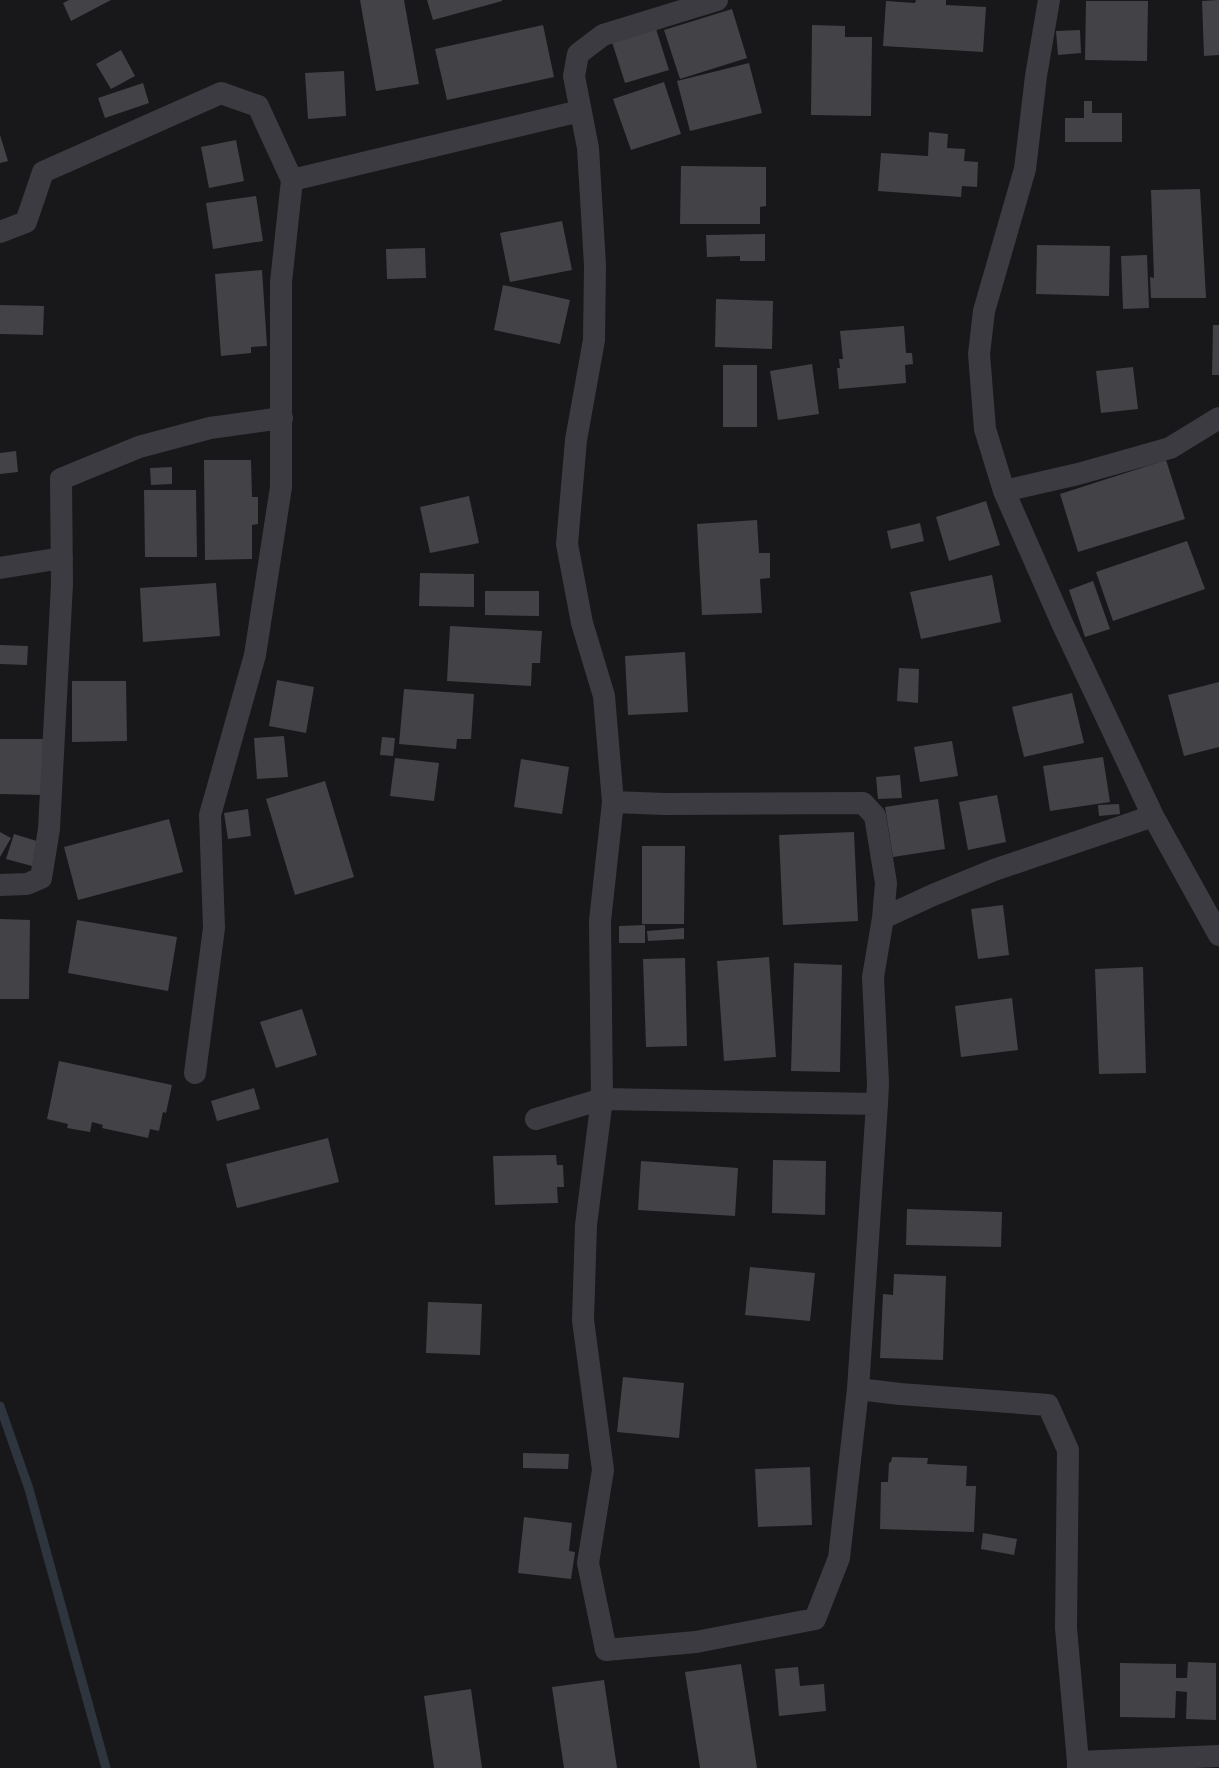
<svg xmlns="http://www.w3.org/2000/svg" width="1219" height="1768" font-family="Rubik,sans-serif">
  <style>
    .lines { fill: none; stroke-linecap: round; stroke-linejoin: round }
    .stream { stroke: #2f353e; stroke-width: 9 }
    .building { fill: #434247 }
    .minor { stroke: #3b3b41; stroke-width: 22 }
  </style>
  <rect width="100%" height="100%" fill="#18181a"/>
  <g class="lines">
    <!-- stream -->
    <path class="stream" d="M0,1406L29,1489L106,1768"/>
  </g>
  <!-- building -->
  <path class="building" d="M69,0H111L71,21L63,3Z
    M360,0H404L419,84L376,91Z
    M427,0H502V1L433,20Z
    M916,0H946V5L986,7L983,52L883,46L886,1L915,3Z
    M1219,0V55L1204,56L1202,1Z
    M1086,1H1148L1147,61L1085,60Z
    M732,9L747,58L680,79L664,30Z
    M543,25L554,77L447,100L435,49Z
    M812,25L845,26V37H872L871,116L811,115Z
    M656,29L669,70L625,83L612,42Z
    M1080,30L1081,53L1058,55L1056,31Z
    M121,50L135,76L111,89L96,64Z
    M749,63L762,113L690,131L677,81Z
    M344,71L346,116L308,119L305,73Z
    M664,82L681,134L631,150L613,99Z
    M143,83L149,103L105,118L98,98Z
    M1084,101H1092V113H1122V142H1065V118H1084Z
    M929,132L948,134L947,148L965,149L964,161L978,162L977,187L962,186L961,197L878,191L881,153L928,156Z
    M0,135L8,161L0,163Z
    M236,140L244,181L209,188L201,147Z
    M681,166L766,167V206L760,207V224H680Z
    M1200,189L1206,298H1151L1150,277L1154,278L1151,190Z
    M256,196L263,241L213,249L206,203Z
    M562,221L572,270L510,282L500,233Z
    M765,234V261H740V256L707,257L706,235Z
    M1037,245L1110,246L1109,296L1036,294Z
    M425,248L426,278L387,279L386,249Z
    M1147,255L1149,308L1123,309L1121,256Z
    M262,270L267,346L251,347V353L221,356L215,274Z
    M503,285L570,300L560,344L494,330Z
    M716,299L773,301L772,349L715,347Z
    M0,305L44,306L43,335L0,334Z
    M1213,325H1219V375H1212Z
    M904,326L906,353H912L913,364L905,365L906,383L839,389L837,368H840L839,359H843L840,331Z
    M812,364L819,414L778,420L770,371Z
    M723,365H757V427H723Z
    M1133,367L1138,409L1101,413L1096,371Z
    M16,451L18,472L0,474V453Z
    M204,460H251L252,497H258V524L252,525V559L205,560Z
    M1166,460L1185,519L1078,552L1060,494Z
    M172,467V484L151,485L150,468Z
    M144,490H196L197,557H145Z
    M469,496L479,543L430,553L420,507Z
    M986,501L1000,545L949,561L936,517Z
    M757,520L759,553H770V578L760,579L762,613L702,615L697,524Z
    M920,523L924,541L891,549L887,531Z
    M1187,541L1205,589L1113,621L1096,572Z
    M420,573L474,574V607L419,606Z
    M992,575L1001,622L921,639L910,592Z
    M1093,581L1110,629L1085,637L1069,590Z
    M216,583L220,636L143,642L140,588Z
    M485,591H539V616L485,615Z
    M450,626L542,631L540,663H532L531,686L447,681Z
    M0,645L28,646L27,665L0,664Z
    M685,652L688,712L628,715L625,656Z
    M899,668L919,669L918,703L897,701Z
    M277,680L314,687L306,733L269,726Z
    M72,681H126L127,741L72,742Z
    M1219,682V747L1184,756L1168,695Z
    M404,689L474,694L471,739H457L456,749L399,744Z
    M1072,693L1084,743L1024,757L1012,707Z
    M284,736L288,777L257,779L254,738Z
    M382,737L395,738L393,756L380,755Z
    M0,739H44L43,795L0,794Z
    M952,741L958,776L920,782L914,747Z
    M1103,757L1110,802L1050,811L1043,766Z
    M395,758L439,763L434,801L390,796Z
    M521,759L569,767L562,814L514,807Z
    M900,775L902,798L878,799L876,777Z
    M325,781L354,877L295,895L266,799Z
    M997,795L1006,842L968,850L959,802Z
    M938,799L945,849L893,857L885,807Z
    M1119,804L1120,814L1099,816L1098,805Z
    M248,809L251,836L228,839L224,813Z
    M169,819L183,872L78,900L64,847Z
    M0,832L11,838L0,857Z
    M854,832L858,921L783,925L779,835Z
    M14,834L40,842L32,866L6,859Z
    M642,846H685L684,924H642Z
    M1003,905L1009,955L978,959L971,909Z
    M0,919L30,920L29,999H0Z
    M77,920L177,937L168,991L68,973Z
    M645,925V943H619V926Z
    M684,928V939L648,941L647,931Z
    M769,957L776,1057L724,1061L717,961Z
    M685,958L687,1046L646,1047L643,959Z
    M794,963L842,965L840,1072L791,1071Z
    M1143,967L1146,1073L1099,1074L1095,969Z
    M1012,998L1018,1050L961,1057L955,1006Z
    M302,1009L317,1055L276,1068L260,1022Z
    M59,1061L172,1085L166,1113L163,1112L159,1131L150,1129L148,1138L102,1128L103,1125L92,1122L90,1132L67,1128L68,1124L47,1119Z
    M254,1088L260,1109L217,1121L211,1101Z
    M328,1138L339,1182L237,1208L226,1164Z
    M556,1155L557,1165H563L564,1187H557L558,1203L495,1205L493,1156Z
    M773,1160L826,1161L825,1215L772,1213Z
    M641,1161L738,1168L735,1216L638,1210Z
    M907,1209L1002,1212L1001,1247L906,1245Z
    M750,1267L815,1273L810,1321L745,1315Z
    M894,1274L946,1276L943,1360L880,1358L883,1294L893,1295Z
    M428,1302L482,1304L480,1355L426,1353Z
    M623,1377L684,1383L679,1438L617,1432Z
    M523,1453L569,1454L568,1469L523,1468Z
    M892,1457L928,1458L927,1464L967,1466L966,1486H976L974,1532L880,1529L881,1482H888L889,1463L891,1462Z
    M810,1467L812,1525L758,1527L755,1469Z
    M524,1517L572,1523L569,1551L575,1552L571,1579L518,1573Z
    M983,1533L1017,1539L1014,1555L981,1549Z
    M1188,1662L1216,1663V1720L1186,1719L1187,1692L1176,1691L1175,1718L1120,1717V1663L1176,1664V1678H1187Z
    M741,1664L757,1768H700L685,1672Z
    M798,1667L800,1686L824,1684L826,1711L779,1716L775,1669Z
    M604,1680L617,1768H564L552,1687Z
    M471,1689L482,1768H434L424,1696Z"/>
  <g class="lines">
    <!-- minor -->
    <path class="minor" d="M717,0L603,35L578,54L574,76L588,148L595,265L594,340L576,440L567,544L582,623L604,696L613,802L665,804L863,803L875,816L886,883L883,918
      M1049,0L1036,76L1025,169L984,311L979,354L985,429L1004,491L1062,623L1153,816L1219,935
      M0,232L26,222L43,172L221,93L258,106L292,180
      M1004,491L1078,474L1170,448L1219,418
      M0,568L62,558
      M613,802L600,921L602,1099L586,1225L583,1320L603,1470L588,1563L606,1650L696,1642L815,1619L839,1558L858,1389
      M0,885L27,884L41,878L49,829L62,584L61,479L139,447L210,428L282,418
      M195,1073L214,928L210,815L255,655L281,487V282L292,180L580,111
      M536,1119L602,1099L877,1104
      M1078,1762L1066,1628L1068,1450L1048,1405L900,1394L858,1389L877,1104L878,1083L873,977L883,918L933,895L994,870L1153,816
      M1078,1768V1762L1219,1756"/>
  </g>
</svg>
